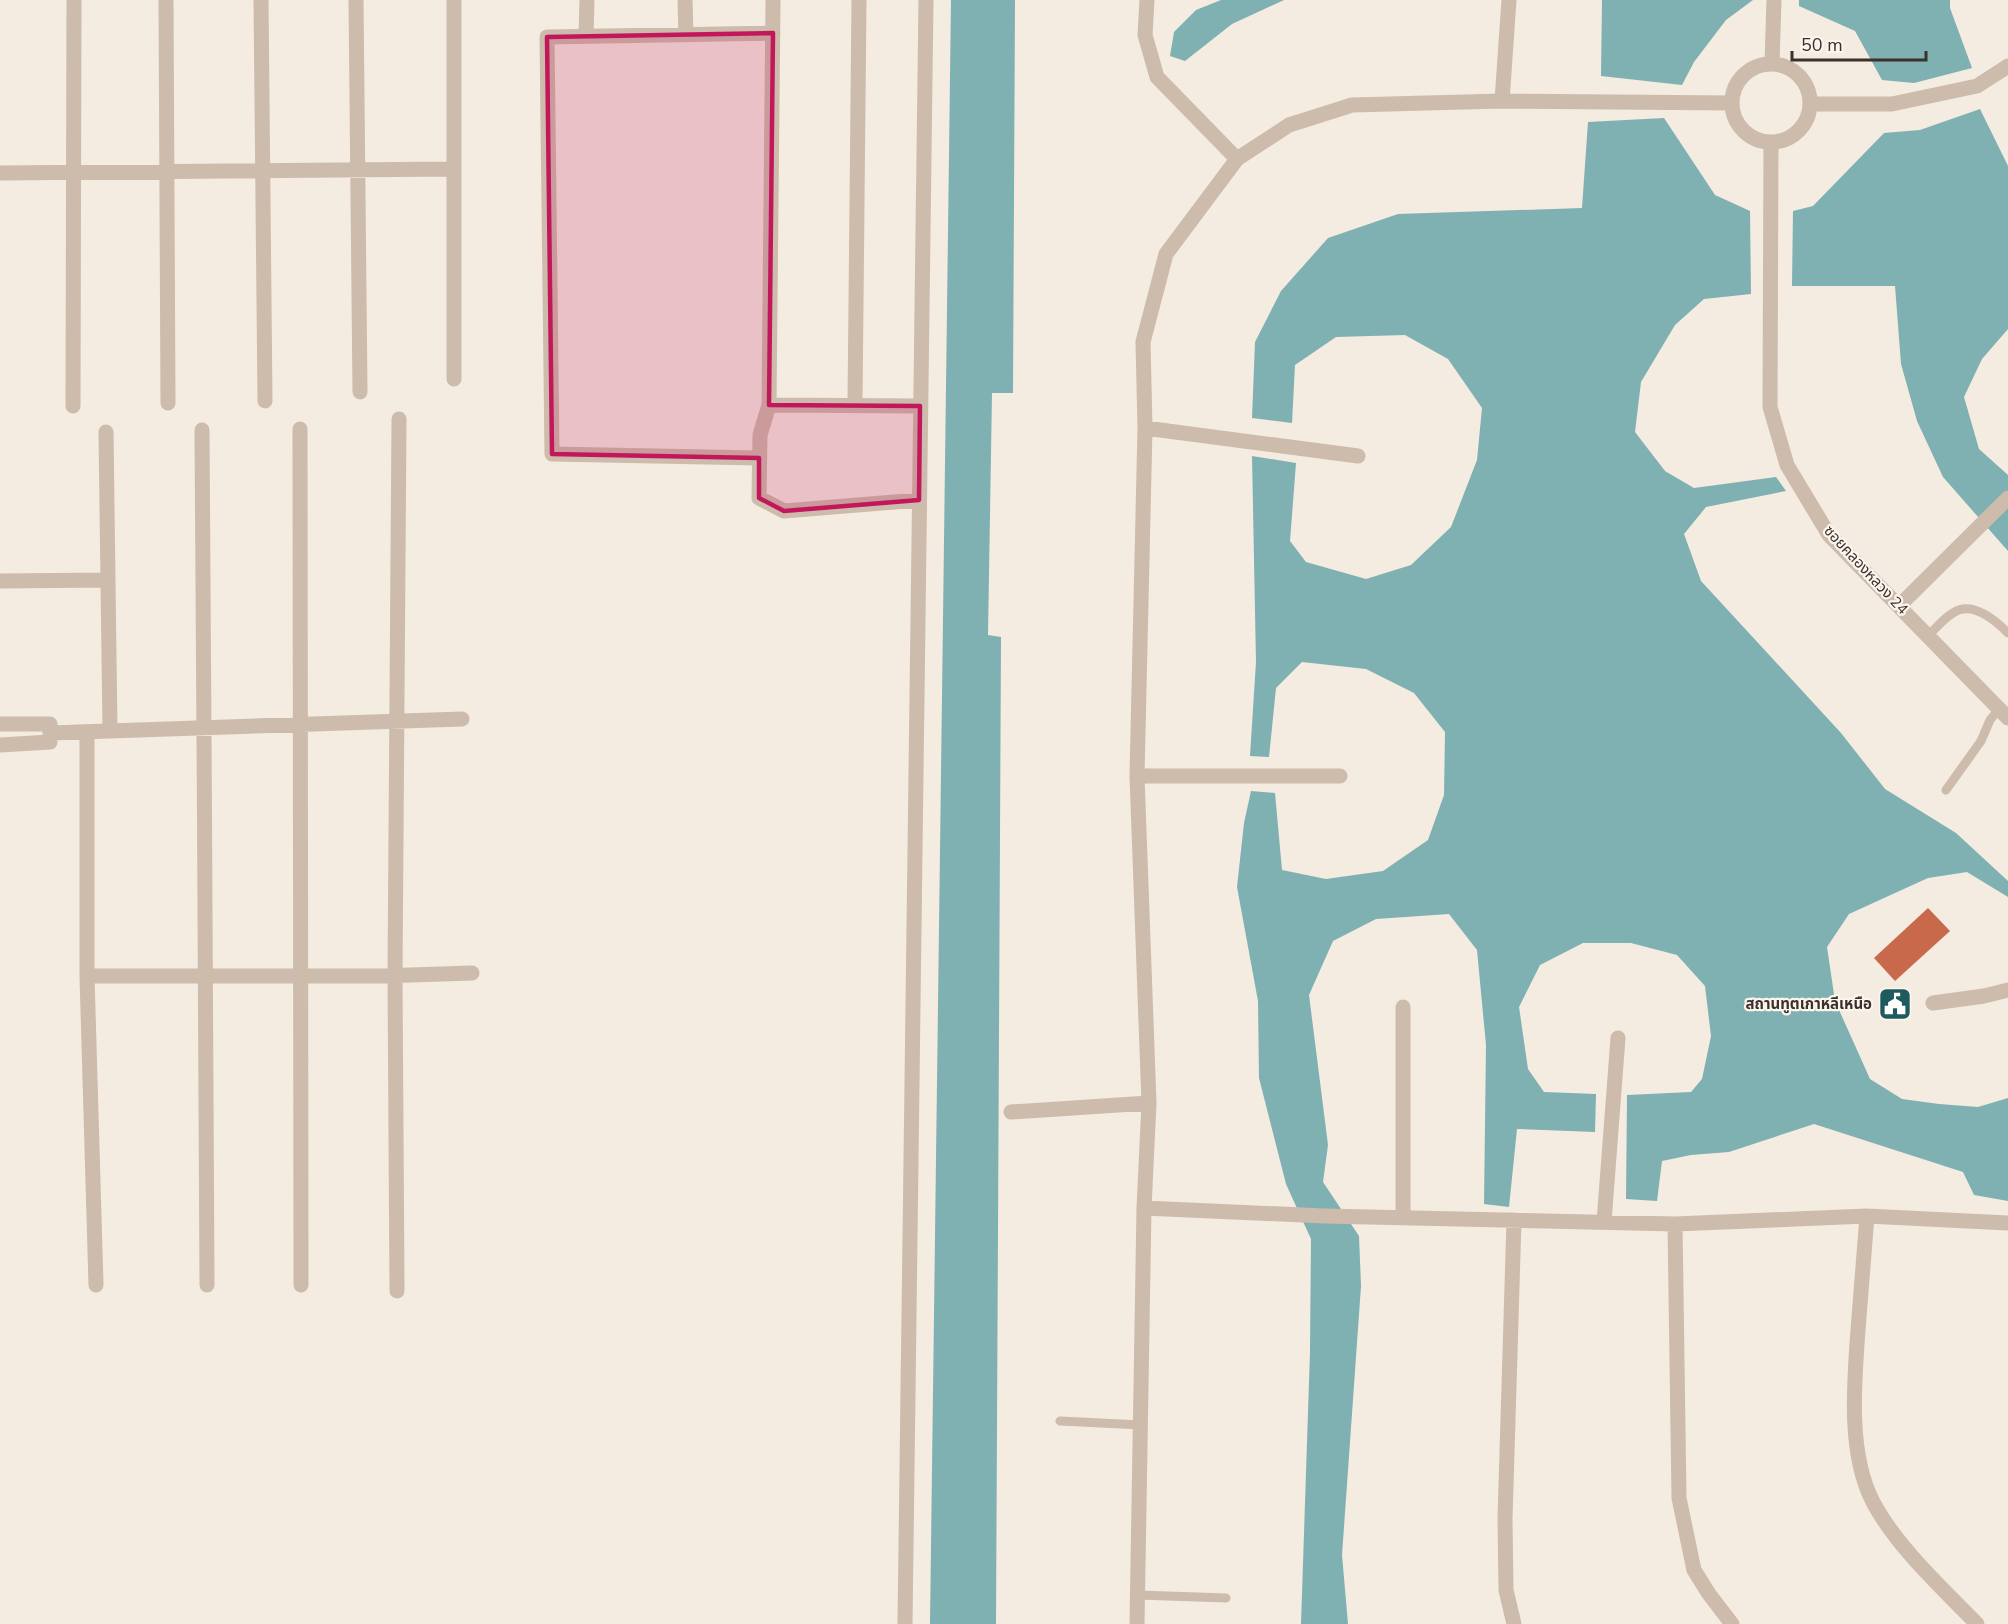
<svg xmlns="http://www.w3.org/2000/svg" width="2008" height="1624" font-family="'Nunito Sans','Noto Sans Thai',sans-serif">
  <style>
    .water { fill: #7fb0b2 }
    .building { fill: #c8694b }
    .lines { fill: none; stroke-linecap: round; stroke-linejoin: round }
    .service { stroke: #cdbbac; stroke-width: 9 }
    .minor { stroke: #cdbbac; stroke-width: 15 }
    .marked { fill: #c2185b; fill-opacity: 0.2; stroke: #c2185b; stroke-width: 4.5; stroke-linejoin: round }
    .labels { text-anchor: middle; dominant-baseline: central; stroke-width: 4.5; stroke-linejoin: round; paint-order: stroke }
    .street-label { font-size: 15px; fill: #3b302b; stroke: #fbf5ee }
    .poi-label { font-size: 15px; font-weight: bold; fill: #3b302b; stroke: #fbf5ee; text-anchor: end }
  </style>
  <rect width="100%" height="100%" fill="#f4ebe1"/>
  <!-- water -->
  <path class="water" d="M951,0H1015L1013,393H992L988,635L1001,637L996,1624H930Z
    M1221,0H1284L1232,24L1185,61L1170,56L1174,32L1196,10Z
    M1602,0H1753L1726,20L1694,62L1682,85L1601,76Z
    M1799,0H1950V8L1972,68L1914,83L1882,80L1855,31L1799,6Z
    M1980,109L2008,166V329L1982,359L1964,397L1979,449L2008,475V551L1943,477L1917,421L1901,364L1895,286H1792L1793,211L1813,206L1884,133L1920,130Z
    M1664,118L1715,195L1750,211L1751,294L1704,299L1675,325L1641,382L1635,432L1665,471L1694,488L1776,477L1786,491L1706,507L1684,534L1701,581L1841,733L1885,789L1956,833L2008,881V897L1967,872L1928,878L1849,914L1827,947L1835,1001L1870,1079L1902,1099L1939,1104L1978,1107L2008,1098V1201L1974,1195L1963,1172L1814,1124L1729,1152L1691,1155L1662,1161L1657,1201L1626,1199L1627,1095L1691,1092L1702,1079L1711,1036L1705,986L1677,955L1631,943H1583L1540,965L1519,1007L1528,1069L1544,1092L1596,1094L1595,1132L1517,1129L1509,1207L1484,1204L1486,1045L1477,950L1449,914L1376,919L1333,941L1309,995L1328,1145L1323,1182L1359,1236L1361,1286L1342,1555L1348,1624H1301L1310,1352L1311,1239L1286,1184L1259,1078L1258,1001L1237,887L1244,823L1251,791L1275,793L1282,870L1326,879L1383,871L1428,840L1444,795L1445,732L1414,693L1366,669L1302,662L1276,688L1269,757L1250,756L1256,662L1252,456L1296,463L1290,541L1306,562L1366,579L1411,565L1451,527L1477,460L1482,408L1448,359L1405,335L1336,337L1295,365L1292,423L1252,418L1255,342L1281,291L1328,238L1398,214L1582,208L1588,122Z"/>
  <!-- building -->
  <path class="building" d="M1928,908L1950,931L1895,981L1874,958Z"/>
  <g class="lines">
    <!-- service -->
    <path class="service" d="M1928,636C1936,628 1944,618 1953,613C1972,600 1995,620 2008,633
      M1946,790L1981,741L1990,720L1999,709
      M1060,1421L1141,1425
      M1138,1595L1226,1598"/>
    <!-- minor -->
    <path class="minor" d="M166,0L168,403
      M261,0L265,401
      M356,0L360,392
      M454,0V379
      M685,0L686,35
      M1147,0L1145,35L1157,77L1237,159
      M586,36L587,0
      M1772,63L1774,0
      M1732 103a39 39 0 1 1 78 0a39 39 0 1 1-78 0Z
      M1502,101L1509,0
      M1810,104H1892L1977,86L2008,66
      M1771,142L1770,407L1787,465L1829,535L2008,718
      M0,173L454,169
      M855,404L859,0
      M769,405L773,0
      M73,406L74,0
      M1145,428L1358,456
      M300,429L301,1285
      M202,430C203,715 207,1000 207,1285
      M106,432L110,731
      M759,458L552,454L547,37L773,33
      M919,500L784,511L759,498L760,435L769,405L920,406
      M0,581L108,580
      M1899,606L2008,498
      M0,724H50V742L0,745
      M87,732V976H379L472,973
      M50,733L462,719
      M1137,776H1340
      M87,976L96,1285
      M1933,1003L1984,996L2008,990
      M1011,1112L1149,1103
      M1144,1208L1324,1216L1675,1224L1867,1216L2008,1223
      M1867,1216C1864,1250 1862,1283 1859,1317C1855,1374 1846,1450 1873,1502C1896,1546 1943,1589 1977,1624
      M1403,1217V1007
      M1604,1222L1618,1038
      M1675,1224L1679,1498L1694,1570L1709,1594L1732,1624
      M397,1291L395,976L399,419
      M905,1624L926,0
      M1137,1624L1144,1208L1149,1103L1137,776L1145,428L1143,342L1166,254L1237,159L1289,125L1352,105L1502,101L1732,103
      M1514,1624L1506,1590L1505,1519L1514,1220"/>
  </g>
  <!-- marked area -->
  <path class="marked" d="M773,33L769,405L920,406L919,500L784,511L759,498V458L552,454L547,37Z"/>
  <!-- icons -->
  <defs>
    <symbol id="civic-square" viewBox="-11 -11 22 22"><rect x="-9" y="-9" width="18" height="18" rx="4" fill="#1f5a5e" stroke="#fbf5ee"/><path d="M-.6-6.5H3V-4.5H.6V-3L4-1V1h2V6H-6V1h2V-1L-.6-3ZM-1.2 2.5V6h2.4V2.5Z" fill="#fff"/></symbol>
  </defs>
  <g fill-rule="evenodd">
    <use href="#civic-square" x="1876" y="985" width="38" height="38"/>
  </g>
  <g class="labels">
    <!-- street labels -->
    <g class="street-label">
      <text transform="translate(1866 570) rotate(47)">ซอยคลองหลวง 24</text>
    </g>
    <!-- poi labels -->
    <g class="poi-label">
      <text x="1872" y="1004">สถานทูตเกาหลีเหนือ</text>
    </g>
  </g>
  <!-- scale -->
  <path d="M1792 51v9h134v-9" fill="none" stroke="#3b302b" stroke-width="3"/>
  <text x="1801" y="51" font-size="18" fill="#3b302b" stroke="#fbf5ee" stroke-width="4.5" paint-order="stroke">50 m</text>
</svg>
